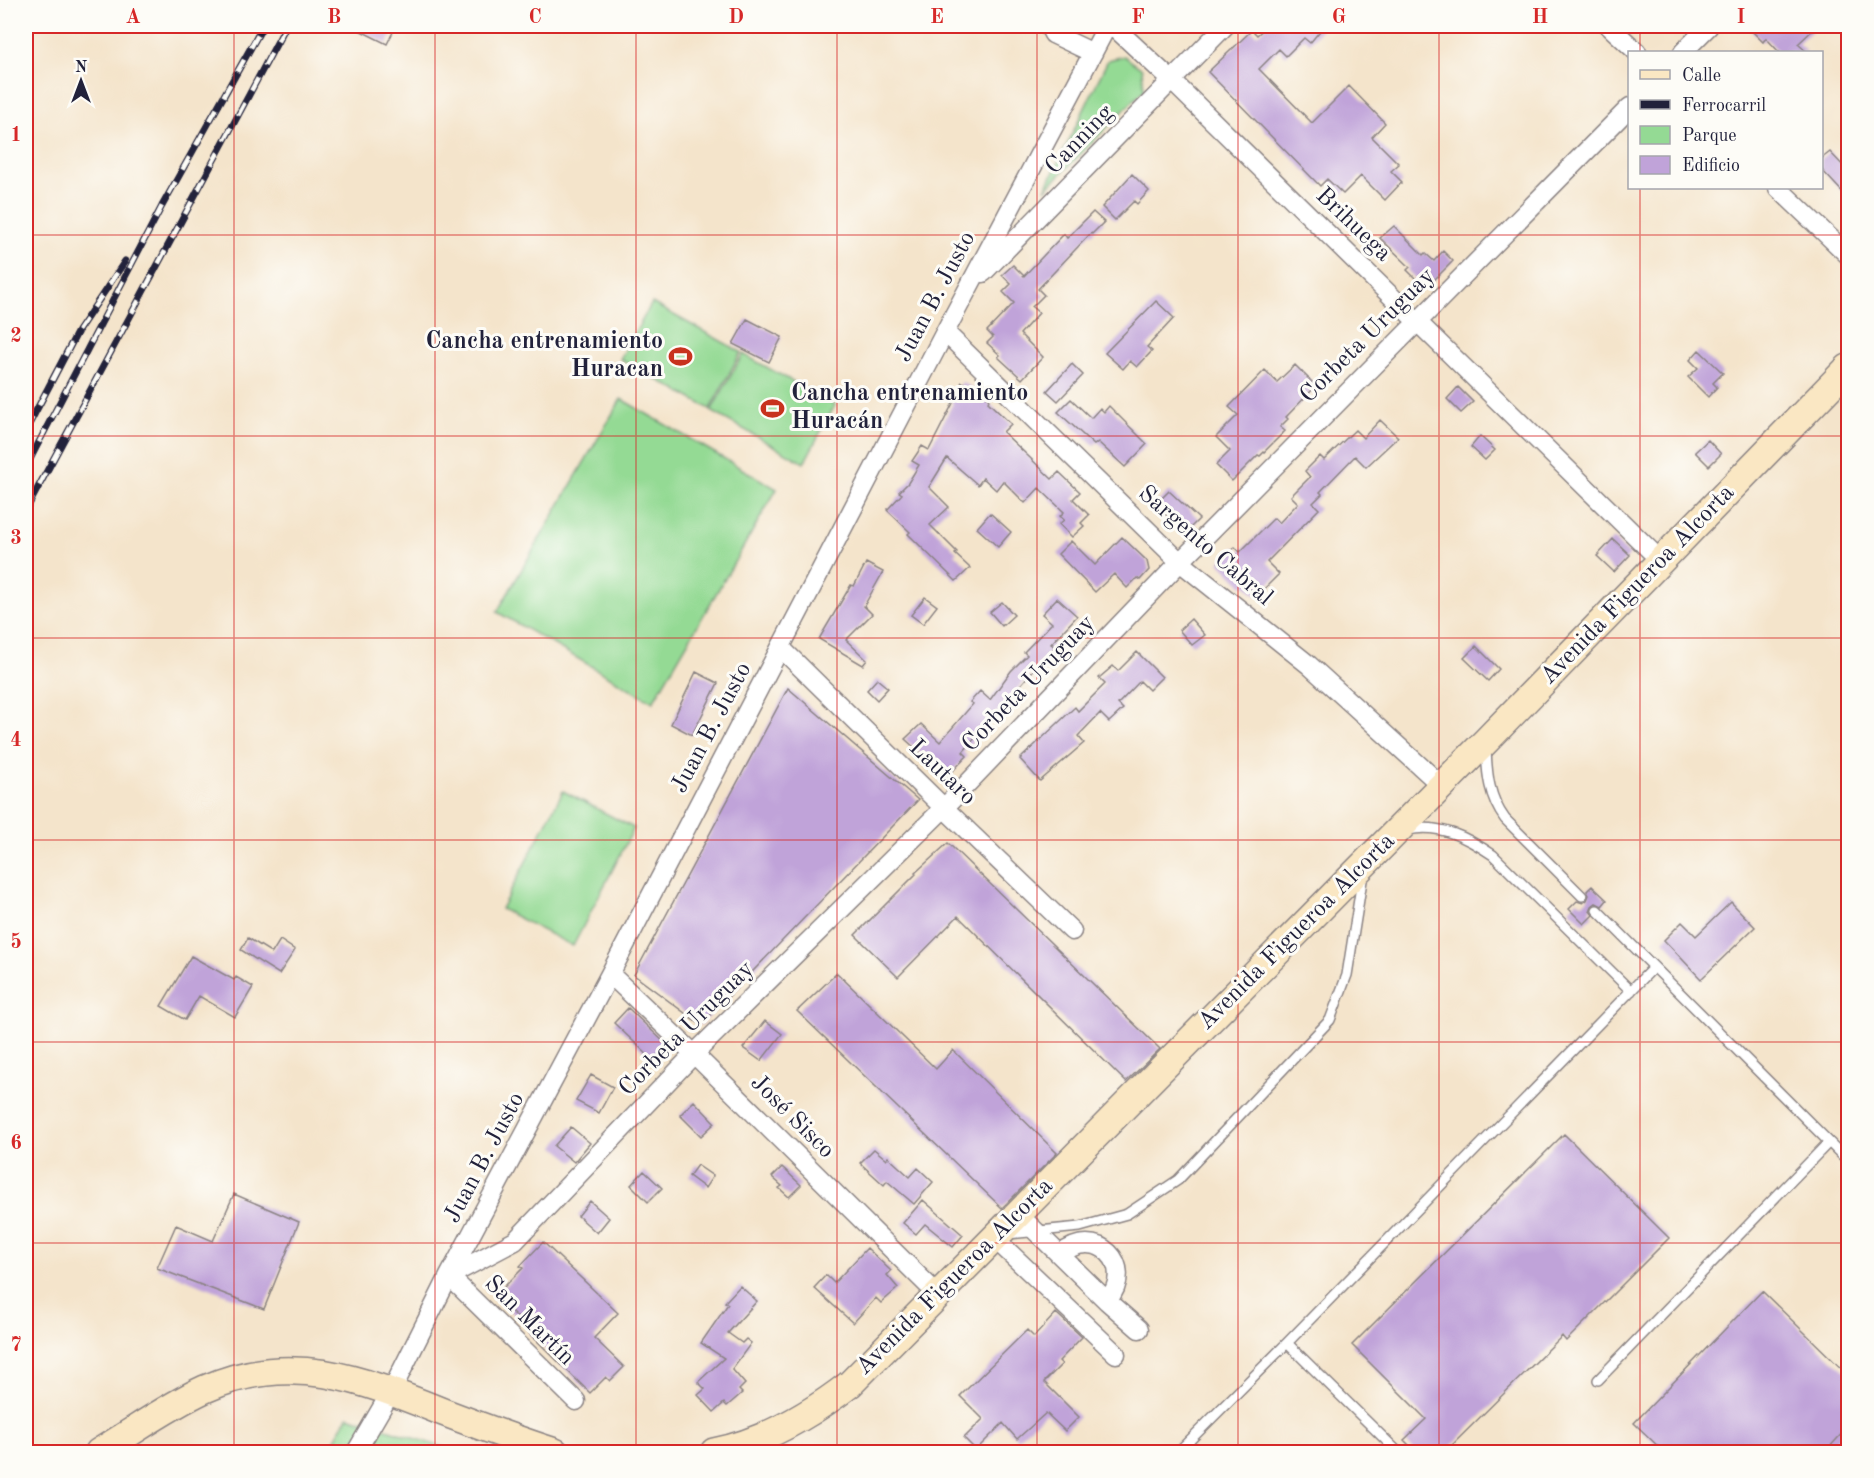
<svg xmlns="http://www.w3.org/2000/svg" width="1874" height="1478" font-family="'Old Standard TT',serif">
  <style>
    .green { fill: #94da94; stroke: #5b7e68; stroke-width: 1.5 }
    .building { fill: #c0a3d9 }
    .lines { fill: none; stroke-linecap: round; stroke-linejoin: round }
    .lane-casing { stroke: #8b8383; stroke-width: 12 }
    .street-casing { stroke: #8b8383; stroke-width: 21 }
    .secondary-casing { stroke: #8b8383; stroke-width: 30 }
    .lane { stroke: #fff; stroke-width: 9 }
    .street { stroke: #fff; stroke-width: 18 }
    .secondary { stroke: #fae7c3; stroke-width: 27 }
    .rail-casing { stroke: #22223b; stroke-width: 7 }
    .rail { stroke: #fdfcf7; stroke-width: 4.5; stroke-dasharray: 14; stroke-linecap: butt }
    .grid { fill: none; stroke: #d62828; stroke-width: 1.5; stroke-opacity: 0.55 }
    .labels { text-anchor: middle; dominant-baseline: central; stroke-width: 6; stroke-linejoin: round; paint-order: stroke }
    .street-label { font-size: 24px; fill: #22223b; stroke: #fdfcf7 }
    .poi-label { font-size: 24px; font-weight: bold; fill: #22223b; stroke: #fdfcf7; text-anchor: end }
    .neatline { fill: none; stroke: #d62828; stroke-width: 2 }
    .grid-label { font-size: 20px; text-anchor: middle; font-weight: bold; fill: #d62828 }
  </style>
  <rect width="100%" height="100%" fill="#fdfcf7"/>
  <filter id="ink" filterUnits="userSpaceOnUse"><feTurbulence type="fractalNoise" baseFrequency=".0167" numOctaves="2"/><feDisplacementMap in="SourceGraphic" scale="12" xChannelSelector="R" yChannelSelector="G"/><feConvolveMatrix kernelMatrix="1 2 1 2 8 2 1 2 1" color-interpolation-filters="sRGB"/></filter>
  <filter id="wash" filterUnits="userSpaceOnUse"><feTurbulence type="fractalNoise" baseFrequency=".008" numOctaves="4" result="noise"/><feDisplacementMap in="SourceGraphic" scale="24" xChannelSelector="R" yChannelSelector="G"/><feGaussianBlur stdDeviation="1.35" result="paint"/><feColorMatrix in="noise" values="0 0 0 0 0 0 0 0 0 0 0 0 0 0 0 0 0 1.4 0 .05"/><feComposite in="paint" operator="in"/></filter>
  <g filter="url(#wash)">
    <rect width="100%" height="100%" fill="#f4e4cb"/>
    <!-- green -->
    <path class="green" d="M1124,56L1142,69L1144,90L1045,190L1108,60Z
      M652,303L741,352L710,409L620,359Z
      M743,354L835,405L804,463L711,411Z
      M621,399L777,489L653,702L497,612Z
      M563,791L634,828L573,946L501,909Z
      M348,1416L366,1422L349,1452H328Z
      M380,1427L457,1452H366Z"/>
    <g id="blocks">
      <!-- building -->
      <path class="building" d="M351,26H396L387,44Z
        M1267,26H1324L1310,43L1304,38L1286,56L1279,49L1259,69L1312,123L1349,86L1385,123L1372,137L1399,164L1391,171L1402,182L1385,200L1361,176L1343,194L1327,179L1320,186L1208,72L1252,30L1257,35Z
        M1747,26H1817L1798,44L1807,52H1779L1766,38L1763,42Z
        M1830,152L1848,171V198L1821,169V159Z
        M1132,174L1149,191L1137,204L1134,201L1115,220L1102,207Z
        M1093,212L1104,222L1092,234L1091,233L1038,289L1044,295L1032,307L1039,313L1020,334L1043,357L1022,379L998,357L1000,355L987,343L993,337L987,331L1014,303L1003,292L1011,284L1002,275L1013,265L1024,276L1064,234L1067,238Z
        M1394,226L1423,255L1425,253L1434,261L1443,251L1453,261L1431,283L1425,277L1420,283L1407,270L1410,267L1380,238Z
        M1156,301L1174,318L1147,347L1152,351L1137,367L1130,361L1123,369L1105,353Z
        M747,319L782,337L769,362L733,344Z
        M1699,350L1723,373L1713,383L1717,387L1708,397L1688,377L1698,368L1690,360Z
        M1072,364L1083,375L1058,401L1047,391Z
        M1295,365L1316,386L1286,417L1288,419L1280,427L1285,431L1260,456L1258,455L1232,481L1216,465L1230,451L1216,437L1238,415L1229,407L1265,370L1277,382Z
        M962,382L990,398L988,402L1011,424L1003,432L1052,479L1059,472L1080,492L1073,499L1089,515L1081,523L1084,526L1072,537L1059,524L1064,520L1060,516L1064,512L1039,488L1025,503L1003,481L996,490L983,478L978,485L947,458L929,487L949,507L930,525L957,552L955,554L970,568L956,581L908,534L910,532L887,510L902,494L899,492L908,483L919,465L912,461L922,446L929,450L953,403L951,402Z
        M1458,387L1473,402L1461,413L1447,399Z
        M1071,399L1091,418L1100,408L1104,412L1109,406L1147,444L1125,467L1098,442L1094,445L1058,412Z
        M1380,420L1398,437L1366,467L1355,456L1320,492L1322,494L1313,503L1319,509L1267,562L1279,574L1257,596L1245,584L1243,586L1219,562L1235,547L1240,552L1274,518L1279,523L1298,503L1291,496L1310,477L1305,471L1320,456L1324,460L1355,430L1363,438Z
        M1480,436L1495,450L1485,460L1471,447Z
        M1708,440L1721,454L1709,466L1695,452Z
        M1169,491L1199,519L1189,529L1180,528L1155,505Z
        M990,513L1011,532L998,547L977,528Z
        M1122,537L1147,561L1149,570L1140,580L1137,578L1127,588L1114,574L1095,592L1058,554L1071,541L1095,565Z
        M1613,539L1630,555L1614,572L1597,556Z
        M866,563L883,572L864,606L872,614L846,640L867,660L863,665L819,639L851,585L854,586Z
        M925,597L937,606L923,624L911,615Z
        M1057,598L1077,616L1051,644L1055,647L1036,667L963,752L967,756L947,777L905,739L921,724L940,742L973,704L970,702L980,691L990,700L1011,671L1027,655L1024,652L1052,623L1042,614Z
        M1002,602L1014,615L1002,626L990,612Z
        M1191,619L1205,635L1192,645L1179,630Z
        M1476,646L1499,669L1488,681L1464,658Z
        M1137,652L1162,677L1149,690L1140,681L1118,704L1123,709L1109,722L1100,713L1078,736L1084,743L1040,781L1020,759L1075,707L1078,711L1105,684L1099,678L1113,666L1118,671Z
        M696,672L718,683L692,735L671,724Z
        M877,679L888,688L877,700L867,690Z
        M788,688L918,800L701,1025L634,975Z
        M948,843L1160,1049L1126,1082L958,916L898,977L855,935L916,874L915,873Z
        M1592,886L1607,900L1602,906L1596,903L1592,906L1590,911L1593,915L1584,924L1569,909L1577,901L1583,903L1587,900L1589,895L1587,891Z
        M1731,902L1755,927L1701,979L1664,940L1682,922L1696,936Z
        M248,938L272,953L280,940L295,950L279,974L241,950Z
        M191,956L234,980L236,977L253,987L235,1017L199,996L185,1020L161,1006Z
        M837,973L936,1069L953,1050L1057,1153L1002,1208L797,1011Z
        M628,1008L667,1045L653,1060L614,1023Z
        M765,1021L782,1034L761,1061L743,1048Z
        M591,1075L613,1087L599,1113L576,1101Z
        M694,1101L715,1123L701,1136L680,1115Z
        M571,1127L590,1143L574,1162L554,1146Z
        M1564,1134L1669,1238L1566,1341L1562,1336L1445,1452H1416L1404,1440L1426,1419L1352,1345Z
        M874,1149L886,1159L888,1157L910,1177L918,1168L933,1182L914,1204L887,1181L884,1185L860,1163Z
        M697,1165L713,1176L705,1188L689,1176Z
        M782,1167L801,1185L789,1197L779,1188L782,1186L772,1177Z
        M644,1171L662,1188L648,1202L631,1185Z
        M234,1194L299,1222L264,1309L157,1268L176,1225L213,1241Z
        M923,1200L963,1235L953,1247L925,1224L916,1234L903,1223Z
        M590,1201L609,1218L597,1233L578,1216Z
        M543,1242L618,1313L594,1338L624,1367L610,1381L606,1377L590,1393L529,1333L531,1331L511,1311L495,1296L523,1268L520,1266Z
        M867,1248L891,1271L887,1275L898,1288L881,1303L876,1298L853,1323L814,1288L826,1275L834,1283Z
        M740,1286L757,1301L728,1333L742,1343L746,1339L751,1343L732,1369L745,1384L739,1390L742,1393L727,1406L724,1403L714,1412L698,1395L705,1389L698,1382L724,1358L701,1343L728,1304L725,1302Z
        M1762,1291L1848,1375V1427L1825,1452H1664L1634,1423Z
        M1056,1313L1082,1337L1059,1361L1062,1364L1044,1382L1079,1417L1065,1431L1046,1413L1017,1439L1003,1423L976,1450L964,1438L983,1419L960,1396L1027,1330L1034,1337Z"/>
    </g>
  </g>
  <g filter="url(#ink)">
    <use href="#blocks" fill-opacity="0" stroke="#8b8383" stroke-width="1.5"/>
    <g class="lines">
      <defs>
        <path id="lane" d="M1486,749C1487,775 1489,797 1505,819L1582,896
          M1408,830C1440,823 1468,838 1493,855L1631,991
          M1597,910L1848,1161
          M1008,1234L1080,1227L1127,1214L1178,1180L1330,1020L1347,975L1363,874
          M1287,1343L1398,1452
          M1598,1380L1829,1142
          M1178,1452L1287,1343L1654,967"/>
        <path id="street" d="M1049,26L1053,34L1093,53
          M1113,26L1171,80L1661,561
          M1609,26L1637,52
          M1683,52L1709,26
          M1778,188L1848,255
          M983,273L1225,26
          M945,332L1180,562L1309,665L1442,786
          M781,648L944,808L1072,931
          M610,974L694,1054L938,1295
          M1018,1214L1107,1301L1139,1329
          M994,1238L1116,1354
          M1060,1255C1096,1224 1138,1265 1107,1301
          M576,1401L449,1276L515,1241L694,1054L944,808L1180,562L1630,107
          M356,1452L391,1392L449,1276L610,974L945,332L1107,26"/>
        <path id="secondary" d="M99,1452C134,1431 168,1406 205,1389C290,1350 363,1380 443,1412C480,1426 517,1440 555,1452
          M714,1452C764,1442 810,1415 850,1384L1486,741L1848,368"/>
      </defs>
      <!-- lane casing -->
      <use href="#lane" class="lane-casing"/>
      <!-- street casing -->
      <use href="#street" class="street-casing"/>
      <!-- secondary casing -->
      <use href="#secondary" class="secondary-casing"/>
      <!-- lane -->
      <use href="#lane" class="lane"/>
      <!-- street -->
      <use href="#street" class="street"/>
      <!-- secondary -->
      <use href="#secondary" class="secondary"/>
      <defs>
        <path id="rail" d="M26,430L78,331L125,261
          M26,467L162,206L263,26
          M26,510L286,26"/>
      </defs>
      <!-- rail casing -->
      <use href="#rail" class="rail-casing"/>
      <!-- rail -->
      <use href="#rail" class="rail"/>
    </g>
  </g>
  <!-- grid -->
  <path class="grid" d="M234,26V1452M435,26V1452M636,26V1452M837,26V1452M1037,26V1452M1238,26V1452M1439,26V1452M1640,26V52M1640,188V1452M26,235H1848M26,436H1848M26,638H1848M26,840H1848M26,1042H1848M26,1243H1848"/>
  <!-- icons -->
  <defs>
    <symbol id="stadium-bare" viewBox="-9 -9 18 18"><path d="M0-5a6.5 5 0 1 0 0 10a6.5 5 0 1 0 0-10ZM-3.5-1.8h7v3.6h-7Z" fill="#c8321e" stroke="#fdfcf7" stroke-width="2.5" paint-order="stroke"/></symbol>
  </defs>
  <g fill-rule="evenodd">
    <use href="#stadium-bare" x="664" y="340" width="33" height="33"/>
    <use href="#stadium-bare" x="756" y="392" width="33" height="33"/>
  </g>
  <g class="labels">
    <!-- street labels -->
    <g class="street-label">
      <text transform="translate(1080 140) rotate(-46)">Canning</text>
      <text transform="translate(1353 225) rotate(44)">Brihuega</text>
      <text transform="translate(936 297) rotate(-62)">Juan B. Justo</text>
      <text transform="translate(1368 336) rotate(-45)">Corbeta Uruguay</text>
      <text transform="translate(1205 546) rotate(41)">Sargento Cabral</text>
      <text transform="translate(1638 585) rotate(-46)">Avenida Figueroa Alcorta</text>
      <text transform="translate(1029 684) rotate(-46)">Corbeta Uruguay</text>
      <text transform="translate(712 728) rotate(-62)">Juan B. Justo</text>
      <text transform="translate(942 773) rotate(44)">Lautaro</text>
      <text transform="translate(1297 932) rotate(-45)">Avenida Figueroa Alcorta</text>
      <text transform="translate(687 1029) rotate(-45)">Corbeta Uruguay</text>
      <text transform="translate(792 1117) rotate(45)">José Sisco</text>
      <text transform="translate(485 1158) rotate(-62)">Juan B. Justo</text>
      <text transform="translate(955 1277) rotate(-45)">Avenida Figueroa Alcorta</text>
      <text transform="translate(529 1321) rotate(45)">San Martín</text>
    </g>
    <!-- poi labels -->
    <g class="poi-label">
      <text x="663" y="342">Cancha entrenamiento<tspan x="663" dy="28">Huracan</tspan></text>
      <text x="791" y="394" text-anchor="start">Cancha entrenamiento<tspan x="791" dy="28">Huracán</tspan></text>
    </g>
  </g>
  <!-- margin -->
  <rect width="1874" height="1478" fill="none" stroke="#fdfcf7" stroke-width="66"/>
  <!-- legend -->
  <rect x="1628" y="51" width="195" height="138" fill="#fdfcf7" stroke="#a5a5ac" stroke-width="1.5"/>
  <rect x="1640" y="70" width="30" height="9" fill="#fae7c3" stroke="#a5a5ac" stroke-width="1.5"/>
  <text x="1682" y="81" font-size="18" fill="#22223b">Calle</text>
  <rect x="1640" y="100" width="30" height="9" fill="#22223b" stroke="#a5a5ac" stroke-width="1.5"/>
  <text x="1682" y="111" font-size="18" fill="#22223b">Ferrocarril</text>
  <rect x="1640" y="126" width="30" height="18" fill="#94da94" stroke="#a5a5ac" stroke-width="1.5"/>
  <text x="1682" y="141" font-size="18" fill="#22223b">Parque</text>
  <rect x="1640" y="156" width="30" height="18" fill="#c0a3d9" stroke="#a5a5ac" stroke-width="1.5"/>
  <text x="1682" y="171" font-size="18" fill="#22223b">Edificio</text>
  <!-- north arrow -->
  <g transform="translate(81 81)" stroke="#fdfcf7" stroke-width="4.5" paint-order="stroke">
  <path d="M0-4.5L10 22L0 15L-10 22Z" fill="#22223b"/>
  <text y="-9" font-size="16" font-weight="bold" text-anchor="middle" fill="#22223b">N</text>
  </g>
  <rect x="33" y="33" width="1808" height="1412" class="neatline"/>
  <g class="grid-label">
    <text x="133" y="23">A</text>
    <text x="334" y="23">B</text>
    <text x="535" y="23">C</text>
    <text x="736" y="23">D</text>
    <text x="937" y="23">E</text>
    <text x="1138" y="23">F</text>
    <text x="1339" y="23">G</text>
    <text x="1540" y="23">H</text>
    <text x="1741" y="23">I</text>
    <text x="16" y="141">1</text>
    <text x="16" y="342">2</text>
    <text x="16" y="544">3</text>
    <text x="16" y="746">4</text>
    <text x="16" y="948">5</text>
    <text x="16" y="1149">6</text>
    <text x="16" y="1351">7</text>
  </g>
</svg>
